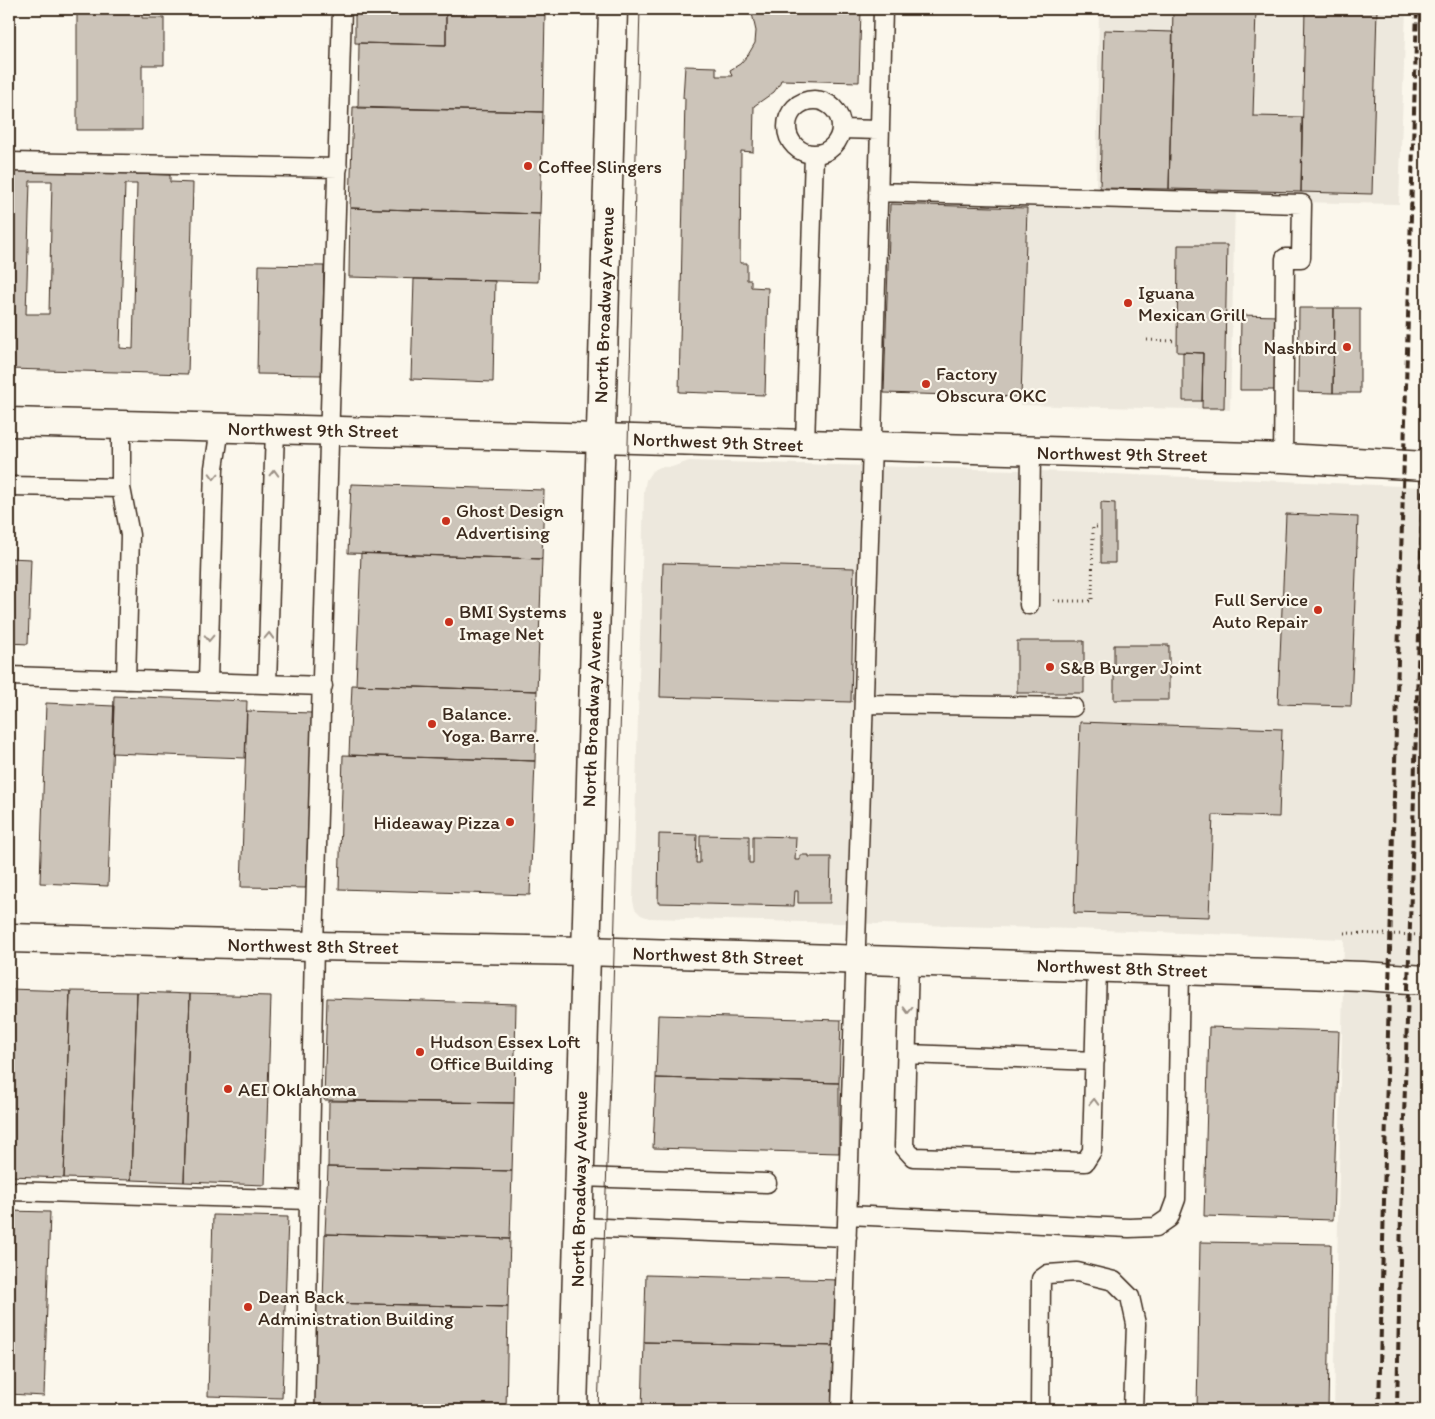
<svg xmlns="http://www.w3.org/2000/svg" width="1435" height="1419" font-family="Itim,sans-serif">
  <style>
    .built { fill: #ede8dd }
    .building { fill: #ccc4b9; stroke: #3b2a1e; fill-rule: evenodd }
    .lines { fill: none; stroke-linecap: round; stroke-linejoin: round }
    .lane-casing { stroke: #3b2a1e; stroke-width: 21 }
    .street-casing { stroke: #3b2a1e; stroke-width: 31 }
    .secondary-casing { stroke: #3b2a1e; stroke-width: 31 }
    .primary-casing { stroke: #3b2a1e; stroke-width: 31 }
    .path { stroke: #3b2a1e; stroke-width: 3; stroke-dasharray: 1 4; stroke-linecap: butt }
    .lane { stroke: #fbf7ec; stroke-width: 18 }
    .street { stroke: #fbf7ec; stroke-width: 28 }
    .secondary { stroke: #fbf7ec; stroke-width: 28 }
    .primary { stroke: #fbf7ec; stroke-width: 28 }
    .tram { stroke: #3b2a1e; stroke-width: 1 }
    .rail { stroke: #3b2a1e; stroke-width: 4; stroke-dasharray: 8 4; stroke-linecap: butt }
    .oneway { stroke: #9b9085 }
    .poi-dot { fill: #c8321e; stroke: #fbf7ec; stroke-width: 2 }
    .labels { text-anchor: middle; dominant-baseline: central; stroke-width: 4.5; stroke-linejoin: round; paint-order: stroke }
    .poi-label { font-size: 19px; fill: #3b2a1e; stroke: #fbf7ec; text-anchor: start }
    .street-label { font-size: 19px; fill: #3b2a1e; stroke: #fbf7ec }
  </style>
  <rect width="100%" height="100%" fill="#fbf7ec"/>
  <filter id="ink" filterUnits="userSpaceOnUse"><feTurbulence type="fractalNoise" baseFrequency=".02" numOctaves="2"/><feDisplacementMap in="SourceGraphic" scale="10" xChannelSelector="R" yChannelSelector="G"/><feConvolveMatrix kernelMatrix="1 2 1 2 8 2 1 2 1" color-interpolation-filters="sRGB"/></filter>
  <g filter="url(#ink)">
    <!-- built -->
    <path class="built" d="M1099,9H1406L1399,204L1235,201L1230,410L1020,405L1028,196L1096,198Z
      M689,461L1016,470L1426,487V1410H1334L1344,939L1074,929L649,918L641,915L635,909L633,901L644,492L646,480L652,471L660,467H672Z"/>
    <!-- building -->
    <path class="building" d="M77,9H142V18H164V65H142V130H77Z
      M355,9H446V45L355,43Z
      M446,9H540L545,14L543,112L358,108L359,43L446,45Z
      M751,9H861L859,82L781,80L779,85L774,92L754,106L753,152L741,151L740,263H747V280H751V287L768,288L765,395L679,392L685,98H683L685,66L716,67V76H732L730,70L740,64L748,55L755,43L756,31Z
      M1173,9H1256L1253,116L1302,117L1301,192L1169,189Z
      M1305,9H1377L1372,194L1301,192Z
      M1104,30L1173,32L1169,189L1100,188Z
      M353,107L543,112L540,214L350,208Z
      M9,170L170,175V182L193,183L188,374L9,369ZM30,181H52L49,314H26ZM125,184H137L133,349L120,348Z
      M890,204L1027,208L1021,397L884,393Z
      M350,208L540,214L538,282L349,277Z
      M1178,245H1227L1224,408H1202L1203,353L1177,352Z
      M259,265L324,266L322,375L257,374Z
      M414,279L495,281L493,382L411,379Z
      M1299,308H1334L1333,393L1298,392Z
      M1334,308H1360V393H1333Z
      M1241,315L1278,316L1277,390H1240Z
      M1183,352L1203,353L1202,401H1183Z
      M351,484L544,490L542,559L348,553Z
      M1101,502L1115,503V563H1101Z
      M1286,514L1358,517L1351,706L1278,704Z
      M361,553L542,559L537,691L356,685Z
      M9,558L31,559L28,644L9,643Z
      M663,563L854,568L851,702L660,697Z
      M1017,641H1084V693H1017Z
      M1114,645H1169V700H1114Z
      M352,685L537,691L535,761L349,755Z
      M114,696L247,701L245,758L112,753Z
      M46,703L114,706L108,886L40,883Z
      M247,711L312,713L306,888L241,887Z
      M1080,722L1282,729L1279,817L1213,815L1209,917L1074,913Z
      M343,755L535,761L530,895L339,889Z
      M659,834L697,835L696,863H700V835L749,836V863H753V836L796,837L795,860H800V855H809V857H831L830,903H798V891H795L794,906L658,903Z
      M9,989L70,991L64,1178L9,1176Z
      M70,991L137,992L131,1180L64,1178Z
      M137,992L190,994L184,1182L131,1180Z
      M190,994L271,996L265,1185L184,1182Z
      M327,998L516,1004L514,1103L324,1100Z
      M658,1015L841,1020L839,1083L656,1078Z
      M1209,1027L1339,1031L1333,1220L1204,1216Z
      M656,1078L839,1083V1153L653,1148Z
      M329,1101L514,1103L512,1171L328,1167Z
      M328,1167L512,1171L510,1239L325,1234Z
      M9,1211L50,1212L44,1396L9,1394Z
      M213,1215L288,1217L282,1398L208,1396Z
      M325,1234L510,1239L508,1307L323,1303Z
      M1200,1242L1331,1244L1328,1410H1197Z
      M646,1275L839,1280L838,1346L644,1342Z
      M316,1303L508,1307L506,1410L314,1405Z
      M644,1342L838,1346L837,1410H642Z"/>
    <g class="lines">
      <defs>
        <path id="lane" d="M787 127a27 27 0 1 1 54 0a27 27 0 1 1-54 0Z
          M841,129L880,130
          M9,162L338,168
          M878,192L1302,204L1301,258H1285L1283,458
          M805,444L814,154
          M9,486L121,488V425
          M121,488L130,535L126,680
          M1029,605L1031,452
          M9,676L323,686
          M208,682L214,468L220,428
          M267,684L275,429
          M864,704L1073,707
          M909,961L904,1147L913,1157L1085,1162L1092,1151L1097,967
          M907,1054L1095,1061
          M579,1177L767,1183
          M9,1191L310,1200
          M848,1215L1129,1228L1156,1227L1169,1218L1176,1199L1180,970
          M578,1227L847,1237
          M305,1410L314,946L342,9
          M841,1410L871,478L883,9
          M1040,1410L1041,1279L1048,1274L1077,1272L1114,1281L1130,1297L1136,1324L1133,1410"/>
        <path id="street" d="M600,438L1283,458L1426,466
          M9,938L314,946L585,951L1363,976L1426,980"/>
        <path id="secondary" d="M9,422L600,438"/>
        <path id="primary" d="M573,1410L613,9"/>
      </defs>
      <!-- lane casing -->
      <use href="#lane" class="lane-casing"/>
      <!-- street casing -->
      <use href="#street" class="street-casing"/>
      <!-- secondary casing -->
      <use href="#secondary" class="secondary-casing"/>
      <!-- primary casing -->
      <use href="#primary" class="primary-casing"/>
      <!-- path -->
      <path class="path" d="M1147,340L1177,341
        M1054,601H1092L1093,527H1101
        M1344,933L1426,935"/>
      <!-- lane -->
      <use href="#lane" class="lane"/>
      <!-- street -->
      <use href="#street" class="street"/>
      <!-- secondary -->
      <use href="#secondary" class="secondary"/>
      <!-- primary -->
      <use href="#primary" class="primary"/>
      <!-- tram -->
      <path class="tram" d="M598,1410L612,1026L640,9"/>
      <!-- rail -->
      <path class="rail" d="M1379,1410L1392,866L1417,9
        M1397,1410L1401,1214L1419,634L1426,352"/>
    </g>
    <!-- one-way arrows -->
    <defs><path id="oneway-chevron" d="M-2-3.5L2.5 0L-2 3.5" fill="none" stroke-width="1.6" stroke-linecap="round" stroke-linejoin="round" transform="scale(1.25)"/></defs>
    <g class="oneway">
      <use href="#oneway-chevron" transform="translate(274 473) rotate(-88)"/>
      <use href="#oneway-chevron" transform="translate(214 476) rotate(92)"/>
      <use href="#oneway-chevron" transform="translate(269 636) rotate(-88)"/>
      <use href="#oneway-chevron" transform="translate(209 638) rotate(92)"/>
      <use href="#oneway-chevron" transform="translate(908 1010) rotate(91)"/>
      <use href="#oneway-chevron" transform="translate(1094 1102) rotate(-88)"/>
    </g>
  </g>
  <!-- markers -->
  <g class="poi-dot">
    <circle cx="528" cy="166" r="5"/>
    <circle cx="1128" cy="303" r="5"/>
    <circle cx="1347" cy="347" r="5"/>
    <circle cx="926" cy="384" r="5"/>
    <circle cx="446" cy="521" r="5"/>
    <circle cx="1318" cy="610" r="5"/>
    <circle cx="449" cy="622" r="5"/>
    <circle cx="1050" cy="667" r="5"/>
    <circle cx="432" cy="724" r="5"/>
    <circle cx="510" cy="822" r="5"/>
    <circle cx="420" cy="1052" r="5"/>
    <circle cx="228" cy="1089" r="5"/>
    <circle cx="248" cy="1307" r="5"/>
  </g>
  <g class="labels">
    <!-- poi labels -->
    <g class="poi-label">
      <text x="538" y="166">Coffee Slingers</text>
      <text x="1138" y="292">Iguana<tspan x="1138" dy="22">Mexican Grill</tspan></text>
      <text x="1337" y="347" text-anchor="end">Nashbird</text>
      <text x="936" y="373">Factory<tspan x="936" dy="22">Obscura OKC</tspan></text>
      <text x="456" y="510">Ghost Design<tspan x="456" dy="22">Advertising</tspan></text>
      <text x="1308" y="599" text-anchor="end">Full Service<tspan x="1308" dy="22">Auto Repair</tspan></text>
      <text x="459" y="611">BMI Systems<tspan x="459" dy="22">Image Net</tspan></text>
      <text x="1060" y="667">S&amp;B Burger Joint</text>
      <text x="442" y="713">Balance.<tspan x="442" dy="22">Yoga. Barre.</tspan></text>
      <text x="500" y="822" text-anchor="end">Hideaway Pizza</text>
      <text x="430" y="1041">Hudson Essex Loft<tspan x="430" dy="22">Office Building</tspan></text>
      <text x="238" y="1089">AEI Oklahoma</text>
      <text x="258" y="1296">Dean Back<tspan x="258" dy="22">Administration Building</tspan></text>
    </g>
    <!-- street labels -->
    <g class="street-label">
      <text transform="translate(604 305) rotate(-88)">North Broadway Avenue</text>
      <text transform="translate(313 430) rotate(1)">Northwest 9th Street</text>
      <text transform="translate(718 442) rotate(2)">Northwest 9th Street</text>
      <text transform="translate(1122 454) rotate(1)">Northwest 9th Street</text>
      <text transform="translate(592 709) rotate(-88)">North Broadway Avenue</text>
      <text transform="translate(313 946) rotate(1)">Northwest 8th Street</text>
      <text transform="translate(718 956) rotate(2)">Northwest 8th Street</text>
      <text transform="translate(1122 968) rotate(2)">Northwest 8th Street</text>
      <text transform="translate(579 1189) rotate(-89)">North Broadway Avenue</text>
    </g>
  </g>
  <!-- margin -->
  <rect width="1435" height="1419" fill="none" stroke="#fbf7ec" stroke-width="30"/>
  <rect x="15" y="15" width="1405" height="1389" fill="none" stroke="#3b2a1e" stroke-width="2" filter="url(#ink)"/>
</svg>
